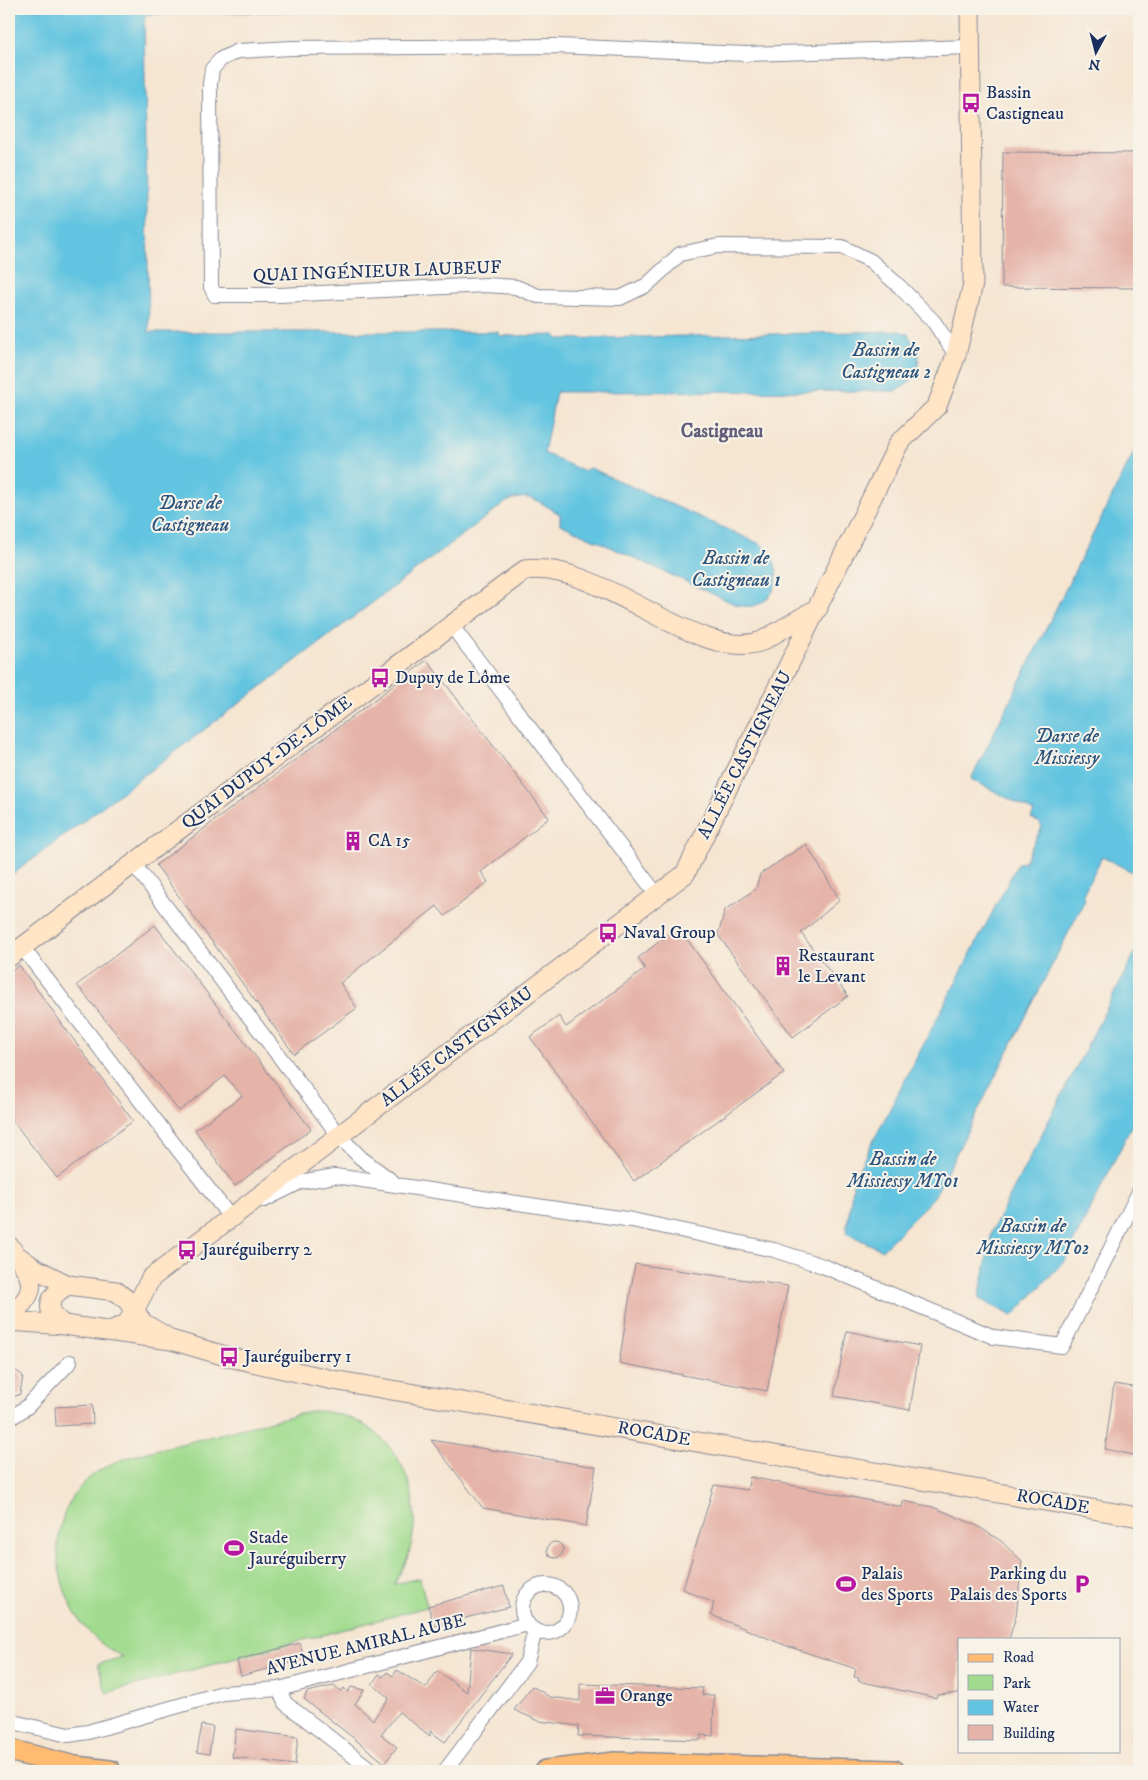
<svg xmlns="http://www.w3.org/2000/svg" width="1148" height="1780" font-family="'IM FELL DW Pica',serif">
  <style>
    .green { fill: #a0db8e; stroke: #5e8576 }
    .water { fill: #62c4e0; stroke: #3e7a9f }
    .building { fill: #e5b3a8 }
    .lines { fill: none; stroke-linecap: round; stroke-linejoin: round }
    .street-casing { stroke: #888a98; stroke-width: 16 }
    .secondary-casing { stroke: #888a98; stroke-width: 21 }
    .primary-casing { stroke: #888a98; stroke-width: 24 }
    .street { stroke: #fff; stroke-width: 14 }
    .secondary { stroke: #ffe4c6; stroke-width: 19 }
    .primary { stroke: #ffbb71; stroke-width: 21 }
    .labels { text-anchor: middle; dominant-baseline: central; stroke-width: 4; stroke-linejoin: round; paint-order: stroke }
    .poi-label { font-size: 18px; fill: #1b2f5e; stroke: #f7f3e8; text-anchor: start }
    .street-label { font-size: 18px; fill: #1b2f5e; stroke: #f7f3e8 }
    .water-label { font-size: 19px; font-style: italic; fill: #2d547e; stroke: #f7f3e8 }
    .neighbourhood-label { font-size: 19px; font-weight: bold; fill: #625d78; stroke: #f7f3e8 }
  </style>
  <rect width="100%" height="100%" fill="#f7f3e8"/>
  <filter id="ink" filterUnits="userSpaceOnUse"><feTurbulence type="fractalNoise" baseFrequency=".02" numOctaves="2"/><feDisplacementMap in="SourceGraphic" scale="10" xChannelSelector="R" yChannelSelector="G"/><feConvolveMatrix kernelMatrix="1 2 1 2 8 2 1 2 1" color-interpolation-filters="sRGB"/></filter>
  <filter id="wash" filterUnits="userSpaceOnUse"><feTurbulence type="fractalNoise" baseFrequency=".0096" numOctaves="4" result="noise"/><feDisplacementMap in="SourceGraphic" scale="20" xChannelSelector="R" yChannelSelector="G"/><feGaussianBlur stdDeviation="1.12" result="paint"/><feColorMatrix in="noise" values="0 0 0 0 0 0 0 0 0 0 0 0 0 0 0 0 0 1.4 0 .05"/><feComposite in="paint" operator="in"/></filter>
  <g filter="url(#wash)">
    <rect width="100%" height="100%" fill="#f5e5d1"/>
    <!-- green -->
    <path class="green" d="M310,1411C401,1410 442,1513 394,1584L420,1578L427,1607L106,1693L98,1664L123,1657C88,1640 68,1611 60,1573C51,1530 68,1485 109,1465C135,1453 166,1448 193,1441C232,1431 271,1421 310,1411Z"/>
    <!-- water -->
    <path class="water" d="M9,9H452L147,14L144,18L149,332H498L500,336L555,335L558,339L899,331L908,334L919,352C919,371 913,385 894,391L556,392L544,453L583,471L590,468L760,544C791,566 776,615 737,605L560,524V514C539,503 531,491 506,502L9,877Z
      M1139,442V875L1102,857L1083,894L1085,900L934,1197L882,1250L846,1233L854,1178L1018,863L1024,862L1042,827L1040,823L1031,818L1034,812L971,779Z
      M1139,945V1111L1065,1260L1013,1316L979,1299L992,1231Z"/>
    <g id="blocks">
      <!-- building -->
      <path class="building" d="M1003,152L1139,153V288L1002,287Z
        M427,660L549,818L481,872L488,882L445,916L437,906L340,983L357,1008L294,1054L156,865Z
        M806,844L840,900L801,933L848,996L793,1037L718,935L725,910L756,889L760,874Z
        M155,925L311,1129L235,1186L195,1130L242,1096L225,1076L179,1111L77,985Z
        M678,927L784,1073L634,1181L530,1037L559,1016L566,1027L645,969L638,958Z
        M19,965L133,1121L57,1178L9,1116V973Z
        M635,1264L788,1286L767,1391L619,1363Z
        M847,1331L920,1346L910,1410L834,1396Z
        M9,1365L23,1376L20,1394L9,1399Z
        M1114,1384L1139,1388V1456L1105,1449Z
        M92,1405L93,1424L56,1426L55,1407Z
        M431,1440L596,1467L586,1526L483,1508Z
        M750,1477L902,1507L903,1501L933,1507L976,1525L1001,1541L1022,1561L1016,1616L1009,1639H959V1693L937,1695L936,1698L858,1681L859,1678L854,1677L856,1669L787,1646L711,1615L714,1603L683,1589L714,1485L747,1490Z
        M547 1550a8 8 0 1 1 16 0a8 8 0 1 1-16 0Z
        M504,1586L509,1607L434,1626L428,1606Z
        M300,1643L304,1659L241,1676L237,1660Z
        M471,1648L512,1654L445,1742L430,1731V1736L399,1712L381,1735L397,1747L385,1763L304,1699L307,1692L333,1686L341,1691L344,1688L348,1692L351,1687L364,1690L355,1704L373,1720L389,1698L372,1684L379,1674L383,1677L387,1672L393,1676L397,1670L426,1688L437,1671L467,1692Z
        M580,1684L703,1688L702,1695H714L713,1736L701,1735V1740L578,1736L579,1726L539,1721L514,1710L532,1686L550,1697L580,1701Z
        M202,1725L213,1727L209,1754L197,1752Z
        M236,1729L298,1737L295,1765L232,1757Z"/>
    </g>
  </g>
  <g filter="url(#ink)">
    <use href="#blocks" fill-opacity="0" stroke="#888a98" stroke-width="1"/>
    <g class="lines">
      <defs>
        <path id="street" d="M956,355L934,322L900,287L871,261L842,247L718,246L680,254L647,285L620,298L538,296L516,287L486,285L280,295H215L211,287L210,84L212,69L221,59L238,51L291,48L556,46L746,54L970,47
          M451,625L658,896
          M133,863L340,1137L361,1158L393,1182
          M22,947L230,1217L240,1212
          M264,1200L300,1182L335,1176L632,1220L774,1250L823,1266L994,1337L1062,1346L1139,1192
          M9,1419L27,1407L70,1362
          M522 1609a24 24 0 1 1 48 0a24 24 0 1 1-48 0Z
          M279,1689L285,1703L370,1769
          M9,1721L68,1735L88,1732L223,1693L279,1689L528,1624
          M445,1771L527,1662L535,1630"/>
        <path id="secondary" d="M9,957L525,570C599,559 698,665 762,641L818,608
          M9,1246C31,1272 44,1292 9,1314
          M19,1257L36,1269L68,1285L116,1291L127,1300L143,1323L165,1336
          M9,1321L64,1325L171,1340L229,1357L333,1380L1139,1517
          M64,1325C43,1310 48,1296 68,1285
          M110,1331L127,1324L151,1278L685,874L899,443L937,406L956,355L973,284L970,9"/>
        <path id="primary" d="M9,1750L75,1767L110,1771
          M546,1771L615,1763L894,1771"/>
      </defs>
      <!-- street casing -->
      <use href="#street" class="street-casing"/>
      <!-- secondary casing -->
      <use href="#secondary" class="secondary-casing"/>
      <!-- primary casing -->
      <use href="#primary" class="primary-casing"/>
      <!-- street -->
      <use href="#street" class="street"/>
      <!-- secondary -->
      <use href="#secondary" class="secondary"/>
      <!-- primary -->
      <use href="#primary" class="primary"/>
    </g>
  </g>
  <!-- icons -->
  <defs>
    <symbol id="bus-bare" viewBox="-9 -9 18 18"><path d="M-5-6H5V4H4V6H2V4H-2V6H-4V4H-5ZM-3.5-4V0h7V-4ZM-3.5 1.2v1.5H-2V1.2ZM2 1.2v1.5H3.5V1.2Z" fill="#b5179e" stroke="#f7f3e8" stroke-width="2.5" paint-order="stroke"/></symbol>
    <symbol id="building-bare" viewBox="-9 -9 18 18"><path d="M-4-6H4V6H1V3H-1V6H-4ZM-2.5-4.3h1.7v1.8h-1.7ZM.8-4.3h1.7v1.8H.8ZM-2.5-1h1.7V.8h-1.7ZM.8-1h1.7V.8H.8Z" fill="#b5179e" stroke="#f7f3e8" stroke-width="2.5" paint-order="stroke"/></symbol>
    <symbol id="stadium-bare" viewBox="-9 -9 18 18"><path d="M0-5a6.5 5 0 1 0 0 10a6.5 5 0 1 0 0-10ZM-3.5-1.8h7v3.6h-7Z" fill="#b5179e" stroke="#f7f3e8" stroke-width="2.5" paint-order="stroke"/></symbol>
    <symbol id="parking-bare" viewBox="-9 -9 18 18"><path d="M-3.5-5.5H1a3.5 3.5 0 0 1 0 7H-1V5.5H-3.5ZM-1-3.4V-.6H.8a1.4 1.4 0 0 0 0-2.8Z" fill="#b5179e" stroke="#f7f3e8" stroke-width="2.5" paint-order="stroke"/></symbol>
    <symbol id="office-bare" viewBox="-9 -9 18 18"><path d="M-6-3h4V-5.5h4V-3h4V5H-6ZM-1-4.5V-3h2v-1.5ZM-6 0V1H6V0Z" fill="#b5179e" stroke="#f7f3e8" stroke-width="2.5" paint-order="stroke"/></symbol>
  </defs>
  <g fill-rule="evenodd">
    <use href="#bus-bare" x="957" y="89" width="28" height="28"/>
    <use href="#bus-bare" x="366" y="664" width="28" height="28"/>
    <use href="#building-bare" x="339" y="827" width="28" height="28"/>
    <use href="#bus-bare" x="594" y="919" width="28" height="28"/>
    <use href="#building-bare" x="769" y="952" width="28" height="28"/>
    <use href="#bus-bare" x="173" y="1236" width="28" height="28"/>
    <use href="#bus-bare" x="215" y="1343" width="28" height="28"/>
    <use href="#stadium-bare" x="220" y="1534" width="28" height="28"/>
    <use href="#stadium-bare" x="832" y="1570" width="28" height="28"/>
    <use href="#parking-bare" x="1068" y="1570" width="28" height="28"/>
    <use href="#office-bare" x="591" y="1682" width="28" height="28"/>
  </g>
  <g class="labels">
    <!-- poi labels -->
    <g class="poi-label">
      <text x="986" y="93">Bassin<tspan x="986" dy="21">Castigneau</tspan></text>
      <text x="395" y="678">Dupuy de Lôme</text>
      <text x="368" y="841">CA 15</text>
      <text x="623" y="933">Naval Group</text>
      <text x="798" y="956">Restaurant<tspan x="798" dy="21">le Levant</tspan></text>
      <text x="202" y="1250">Jauréguiberry 2</text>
      <text x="244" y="1357">Jauréguiberry 1</text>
      <text x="249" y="1538">Stade<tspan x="249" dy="21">Jauréguiberry</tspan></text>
      <text x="861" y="1574">Palais<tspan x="861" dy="21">des Sports</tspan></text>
      <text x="1067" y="1574" text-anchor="end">Parking du<tspan x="1067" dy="21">Palais des Sports</tspan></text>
      <text x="620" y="1696">Orange</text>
    </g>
    <!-- street labels -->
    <g class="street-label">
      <text transform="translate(377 272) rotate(-2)">QUAI INGÉNIEUR LAUBEUF</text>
      <text transform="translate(745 755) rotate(-63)">ALLÉE CASTIGNEAU</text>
      <text transform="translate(267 763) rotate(-37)">QUAI DUPUY-DE-LÔME</text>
      <text transform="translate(457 1047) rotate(-37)">ALLÉE CASTIGNEAU</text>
      <text transform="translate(654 1434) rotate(10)">ROCADE</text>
      <text transform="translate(1053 1502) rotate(10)">ROCADE</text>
      <text transform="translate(366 1645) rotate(-14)">AVENUE AMIRAL AUBE</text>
    </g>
    <!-- water labels -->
    <g class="water-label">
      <text x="886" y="350">Bassin de<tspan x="886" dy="22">Castigneau 2</tspan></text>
      <text x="190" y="503">Darse de<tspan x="190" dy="22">Castigneau</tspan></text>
      <text x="736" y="558">Bassin de<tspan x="736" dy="22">Castigneau 1</tspan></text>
      <text x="1067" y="736">Darse de<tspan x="1067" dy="22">Missiessy</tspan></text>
      <text x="903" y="1159">Bassin de<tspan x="903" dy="22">Missiessy MY01</tspan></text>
      <text x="1033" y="1226">Bassin de<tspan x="1033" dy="22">Missiessy MY02</tspan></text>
    </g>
    <!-- neighbourhood labels -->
    <g class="neighbourhood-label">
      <text x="722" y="431">Castigneau</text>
    </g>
  </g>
  <!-- margin -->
  <rect width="1148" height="1780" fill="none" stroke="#f7f3e8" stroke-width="30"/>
  <!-- legend -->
  <rect x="958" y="1638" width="162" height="115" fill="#f7f3e8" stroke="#9fa5b1"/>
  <rect x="968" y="1654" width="25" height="8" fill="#ffbb71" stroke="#9fa5b1"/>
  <text x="1003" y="1662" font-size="15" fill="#1b2f5e">Road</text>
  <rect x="968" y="1675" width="25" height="15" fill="#a0db8e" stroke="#9fa5b1"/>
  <text x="1003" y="1688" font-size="15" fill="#1b2f5e">Park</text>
  <rect x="968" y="1700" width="25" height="15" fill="#62c4e0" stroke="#9fa5b1"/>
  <text x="1003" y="1712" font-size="15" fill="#1b2f5e">Water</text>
  <rect x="968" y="1725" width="25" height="15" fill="#e5b3a8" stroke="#9fa5b1"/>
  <text x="1003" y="1738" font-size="15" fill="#1b2f5e">Building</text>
  <!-- north arrow -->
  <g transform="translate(1096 52) rotate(187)" stroke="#f7f3e8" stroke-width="4" paint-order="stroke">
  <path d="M0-4L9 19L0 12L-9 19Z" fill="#1b2f5e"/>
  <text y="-8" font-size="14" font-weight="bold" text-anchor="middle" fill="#1b2f5e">N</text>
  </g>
</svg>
